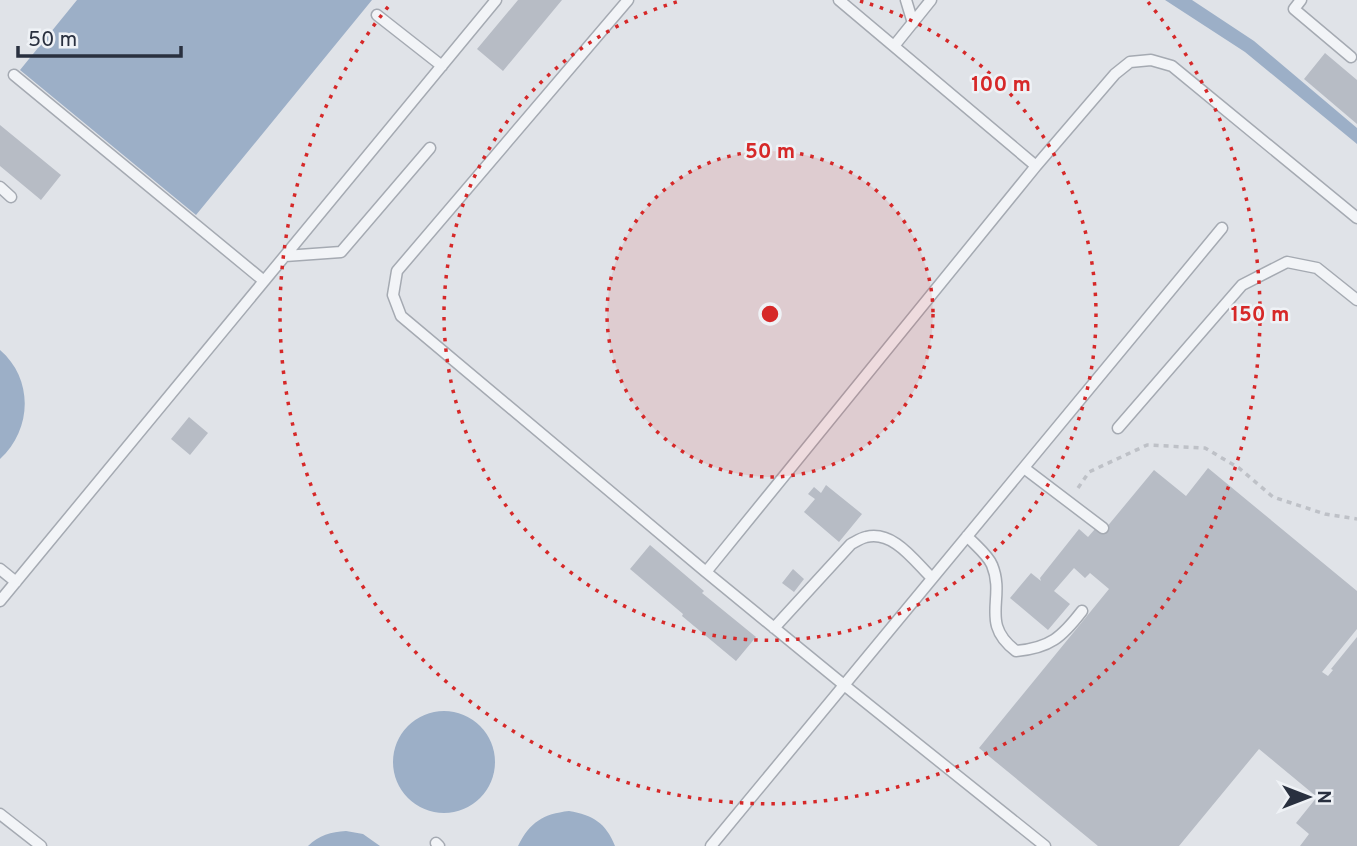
<svg xmlns="http://www.w3.org/2000/svg" width="1357" height="846" font-family="Overpass,sans-serif">
  <style>
    .water { fill: #9cafc7 }
    .building { fill: #b7bcc5 }
    .lines { fill: none; stroke-linecap: round; stroke-linejoin: round }
    .service-casing { stroke: #a5aab2; stroke-width: 13 }
    .path { stroke: #bec1c7; stroke-width: 3.5; stroke-dasharray: 5 5; stroke-linecap: butt }
    .service { stroke: #f2f4f7; stroke-width: 10 }
    .ring { fill: none; stroke: #d62828; stroke-width: 3.5; stroke-dasharray: 3.5 7 }
    .centre { fill: #d62828; stroke: #eff2f6; stroke-width: 3.5 }
    .ring-label { font-size: 21px; text-anchor: middle; font-weight: bold; fill: #d62828; stroke: #eff2f6; stroke-width: 5; stroke-linejoin: round; paint-order: stroke }
  </style>
  <rect width="100%" height="100%" fill="#e0e3e8"/>
  <!-- water -->
  <path class="water" d="M77,0H372L196,215L20,70Z
    M1165,0H1192L1254,41L1357,128V144L1245,52Z
    M0,350C34,379 32,430 0,459Z
    M393 762a51 51 0 1 1 102 0a51 51 0 1 1-102 0Z
    M569,811C593,815 606,823 615,846H518C530,822 543,814 569,811Z
    M346,831L363,834L380,846H308C319,835 331,832 346,831Z"/>
  <!-- building -->
  <path class="building" d="M518,0H562L503,71L477,49Z
    M1325,53L1357,80V124L1304,79Z
    M0,125L61,175L41,200L0,166Z
    M189,417L208,433L190,455L171,439Z
    M1208,468L1357,591V629L1322,672L1328,676L1333,670L1331,669L1357,637V846H1300L1309,834L1296,823L1317,797L1259,749L1179,846H1098L979,748L1109,589L1090,573L1085,578L1074,568L1054,591L1070,604L1048,630L1010,598L1031,573L1041,581L1040,578L1079,529L1088,537L1095,529L1101,534L1154,470L1186,496Z
    M826,485L862,514L839,542L804,512L815,499L808,494L814,487L821,493Z
    M650,545L704,591L702,593L756,637L736,661L682,616L683,614L630,569Z
    M793,569L804,579L794,592L782,583Z"/>
  <g class="lines">
    <defs>
      <path id="service" d="M628,0L397,271L393,295L401,316L706,572L1036,166
        M839,0L1036,166L1115,74L1130,62L1151,60L1172,66L1357,218
        M906,0L913,23
        M1301,0L1294,9L1351,57
        M377,15L442,66
        M894,46L931,0
        M14,75L264,281
        M0,187L11,197
        M285,256L341,252L430,148
        M1118,428L1242,285L1287,262L1317,268L1357,300
        M1024,468L1103,528
        M967,536C975,545 988,555 992,565C1006,599 979,623 1016,651C1050,648 1062,637 1082,611
        M0,569L16,582
        M706,572L844,685L1045,846
        M0,601L496,0
        M774,628L851,544C855,542 861,538 866,537C894,530 915,562 932,578
        M0,814L41,846
        M436,843L439,846
        M711,846L1222,228"/>
    </defs>
    <!-- service casing -->
    <use href="#service" class="service-casing"/>
    <!-- path -->
    <path class="path" d="M1078,488L1089,472L1147,445L1205,448L1239,468L1273,497L1325,514L1357,519"/>
    <!-- service -->
    <use href="#service" class="service"/>
  </g>
  <!-- distance rings -->
  <circle cx="770" cy="314" r="163" fill="#d62828" fill-opacity=".12"/>
  <g class="ring">
    <circle cx="770" cy="314" r="163"/>
    <path d="M860 1A326 326 0 1 1 680 1"/>
    <path d="M1148 2A490 490 0 1 1 392 2"/>
  </g>
  <circle cx="770" cy="314" r="10" class="centre"/>
  <g class="ring-label">
    <text x="1001" y="91">100 m</text>
    <text x="770" y="158">50 m</text>
    <text x="1260" y="321">150 m</text>
  </g>
  <!-- north arrow -->
  <g transform="translate(1308 797) rotate(90)" stroke="#eff2f6" stroke-width="5" paint-order="stroke">
  <path d="M0-5L12 26L0 18L-12 26Z" fill="#29303f"/>
  <text y="-10" font-size="19" font-weight="bold" text-anchor="middle" fill="#29303f">N</text>
  </g>
  <!-- scale -->
  <path d="M18 46v10h163v-10" fill="none" stroke="#29303f" stroke-width="3.5"/>
  <text x="28" y="46" font-size="21" fill="#29303f" stroke="#eff2f6" stroke-width="5" paint-order="stroke">50 m</text>
</svg>
